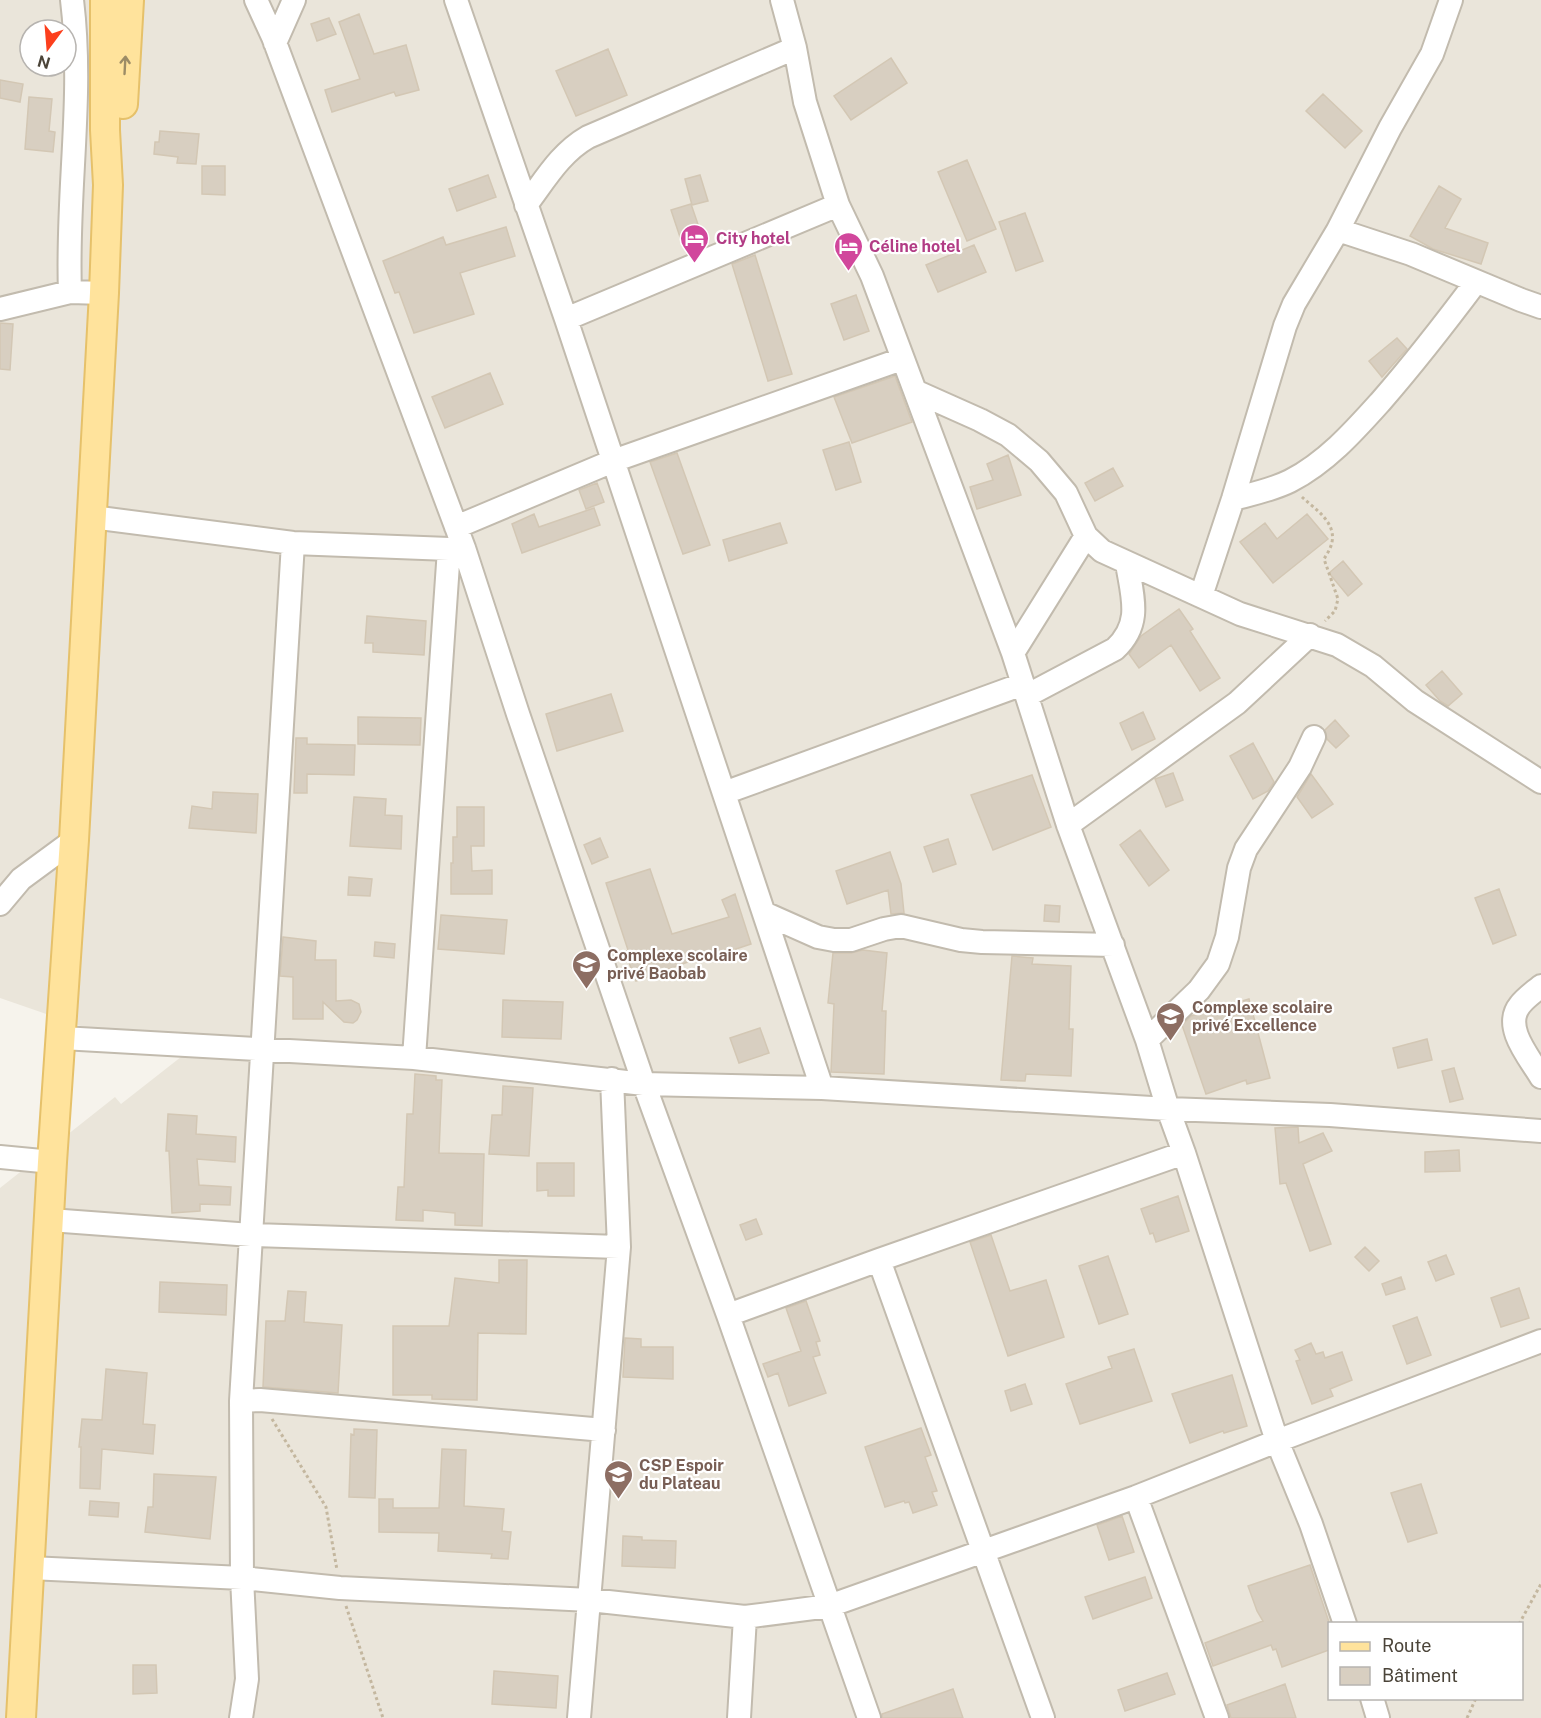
<svg xmlns="http://www.w3.org/2000/svg" width="1541" height="1718" font-family="'Public Sans',sans-serif">
  <style>
    .residential { fill: #eae5da; fill-rule: evenodd }
    .building { fill: #d8cfc1; stroke: #d3c7b4; stroke-width: 1.5 }
    .lines { fill: none; stroke-linecap: round; stroke-linejoin: round }
    .minor-casing { stroke: #c2bbae; stroke-width: 26 }
    .major-casing { stroke: #e6c16a; stroke-width: 32 }
    .path { stroke: #c4b79f; stroke-width: 3; stroke-dasharray: 3 3; stroke-linecap: butt }
    .minor { stroke: #fff; stroke-width: 22 }
    .major { stroke: #ffe39c; stroke-width: 28 }
    .oneway { stroke: #9c8c66 }
    .labels { text-anchor: middle; dominant-baseline: central; stroke-width: 4.5; stroke-linejoin: round; paint-order: stroke }
    .hotel-label { font-size: 16px; font-weight: bold; fill: #b23c85; stroke: #fff; text-anchor: start }
    .education-label { font-size: 16px; font-weight: bold; fill: #785e54; stroke: #fff; text-anchor: start }
  </style>
  <rect width="100%" height="100%" fill="#f6f3ec"/>
  <!-- residential -->
  <path class="residential" d="M0,0H1541V1718H0V1188L115,1097L121,1104L209,1035L136,1045L0,998ZM30,30H66V66H30ZM1330,1624H1522V1698H1330Z"/>
  <!-- building -->
  <path class="building" d="M359,14L374,54L406,45L419,90L396,96L394,92L332,112L325,90L360,79L339,22Z
    M329,18L336,34L317,41L311,24Z
    M608,49L627,95L576,116L556,71Z
    M891,58L907,83L851,120L834,96Z
    M0,80L23,84L20,102L0,98Z
    M1323,94L1362,131L1345,148L1306,111Z
    M29,97L52,99L49,131L55,132L53,152L25,149Z
    M160,131L199,134L196,164L177,163L178,157L154,154L155,142H159Z
    M967,160L996,229L967,241L938,172Z
    M202,166H225V195L202,194Z
    M488,175L496,197L457,211L449,189Z
    M700,175L708,201L692,205L685,179Z
    M1439,186L1461,199L1445,228L1488,243L1481,264L1433,249L1410,236Z
    M691,204L703,239L683,246L671,210Z
    M1025,213L1043,261L1016,271L999,222Z
    M506,227L515,256L460,273L474,314L414,333L399,292L395,293L383,261L443,237L446,245Z
    M974,245L986,272L938,292L926,265Z
    M755,255L792,374L768,381L732,264Z
    M856,295L869,331L844,340L831,304Z
    M0,323L13,324L10,370L0,369Z
    M1397,338L1407,349L1382,377L1369,361Z
    M490,373L503,404L445,428L432,397Z
    M895,376L912,422L852,443L834,397Z
    M849,442L861,482L836,490L823,450Z
    M677,453L710,545L683,554L650,462Z
    M1008,455L1021,495L977,509L970,487L993,480L987,464Z
    M1113,468L1123,486L1095,501L1085,483Z
    M597,483L604,502L586,509L579,490Z
    M594,508L600,525L522,553L512,524L534,514L539,527Z
    M1307,514L1328,539L1273,583L1240,542L1265,523L1277,539Z
    M780,523L787,543L729,561L723,540Z
    M1343,561L1362,584L1348,596L1329,573Z
    M1179,609L1193,629L1190,631L1220,678L1200,691L1171,645L1139,668L1129,654L1141,636Z
    M367,616L426,621L424,655L373,652V643H365Z
    M1442,671L1462,694L1448,706L1440,701L1426,685Z
    M611,694L623,731L557,751L546,714Z
    M1143,712L1155,739L1132,750L1120,723Z
    M358,717L421,718L420,745L358,744Z
    M1335,720L1349,736L1336,748L1327,739L1325,730Z
    M296,738H307V744L355,745L354,775L307,774V793H294Z
    M1253,743L1274,782L1268,791L1253,799L1230,756Z
    M1173,773L1183,800L1166,807L1155,779Z
    M1311,774L1333,804L1312,818L1297,797Z
    M1032,775L1051,827L993,850L971,795Z
    M213,792L258,794L256,833L189,828L192,806L212,809Z
    M354,797L386,799L385,815L402,816L401,849L350,846Z
    M457,807H484V846H471L472,871L492,870V894H451V863H453V837H457Z
    M1140,830L1169,870L1149,886L1120,845Z
    M600,838L608,857L592,864L584,845Z
    M948,839L956,864L933,872L924,847Z
    M890,852L901,884L904,913L891,914L888,890L847,904L836,871Z
    M650,869L672,934L729,917L722,900L735,894L751,944L697,962L696,959L636,981L625,952L628,950L606,883Z
    M349,877L372,879L370,896L348,895Z
    M1499,889L1516,935L1493,944L1475,898Z
    M1045,905L1060,906L1059,922L1044,921Z
    M441,915L507,920L504,954L438,949Z
    M283,937L316,941L315,960H336V1001L351,1000L359,1004L361,1012L357,1020L353,1023L344,1022L323,1002V1019H293V977L280,976Z
    M375,942L395,944L394,958L374,956Z
    M863,950L887,953L882,1011H886L884,1074L831,1072L834,1004L828,1003L833,953H851Z
    M1012,956L1033,958L1032,964L1071,966L1069,1029H1073L1071,1076L1026,1074L1025,1081L1001,1080Z
    M1249,999L1270,1078L1247,1084L1246,1080L1206,1094L1182,1025L1191,1016Z
    M503,1000L563,1002L561,1039L502,1037Z
    M760,1028L769,1053L739,1063L730,1038Z
    M1427,1039L1432,1060L1398,1068L1393,1048Z
    M1454,1068L1463,1099L1450,1102L1442,1071Z
    M415,1074L436,1076V1080H442L439,1153L484,1154L482,1226L455,1225V1213L423,1210V1221L396,1220L398,1187H404L407,1114H413Z
    M503,1086L533,1088L529,1156L489,1154L492,1115H502Z
    M168,1114L197,1116L196,1134L236,1137L235,1162L197,1159L199,1185L231,1187L230,1205L200,1204V1211L172,1213L169,1151H166Z
    M1298,1127L1299,1143L1323,1133L1332,1151L1303,1164L1331,1244L1310,1251L1286,1183L1280,1184L1275,1128Z
    M1459,1150L1460,1171L1425,1172V1152Z
    M537,1163H574V1196H548V1190L537,1191Z
    M1178,1196L1189,1231L1156,1242L1153,1233L1150,1234L1141,1209Z
    M756,1219L762,1234L746,1240L740,1225Z
    M991,1235L1010,1291L1046,1280L1064,1337L1008,1356L970,1242Z
    M1365,1247L1379,1261L1369,1271L1355,1257Z
    M1446,1255L1454,1274L1436,1281L1428,1262Z
    M1108,1256L1128,1314L1099,1324L1079,1266Z
    M499,1260H527L526,1334L478,1333L477,1400L432,1399V1395H393V1326H449L455,1278L499,1283Z
    M1401,1277L1405,1289L1386,1295L1382,1284Z
    M160,1282L227,1285L226,1315L159,1312Z
    M1519,1288L1529,1318L1501,1327L1491,1298Z
    M288,1291L306,1292L304,1322L342,1325L338,1393L263,1387L266,1321H285Z
    M806,1301L820,1341L816,1342L820,1355L813,1357L826,1393L789,1406L778,1373L768,1377L763,1364L801,1351L786,1308Z
    M1417,1317L1431,1355L1407,1364L1393,1326Z
    M625,1338L641,1339V1347H673V1379L623,1377Z
    M1311,1343L1316,1354L1323,1352L1325,1358L1342,1352L1352,1380L1330,1389L1333,1396L1312,1404L1296,1361L1300,1360L1295,1350Z
    M1134,1349L1152,1401L1080,1424L1066,1384L1112,1368L1108,1357Z
    M106,1369L147,1373L143,1424L155,1425L153,1454L102,1449L100,1489L80,1488L81,1447H79L82,1419L102,1420Z
    M1232,1375L1247,1426L1224,1433L1223,1431L1190,1443L1172,1394Z
    M1025,1384L1032,1404L1011,1411L1005,1391Z
    M921,1428L931,1455L925,1457L937,1491L932,1492L937,1505L913,1513L909,1502L905,1503L904,1501L885,1507L865,1447Z
    M354,1429L377,1430L375,1498L349,1497L351,1434L354,1435Z
    M442,1449L466,1450L464,1506L504,1509L502,1531L511,1532L508,1559L491,1558L492,1554L438,1551L439,1533L379,1532V1499H393V1508H439Z
    M154,1474L216,1477L210,1539L145,1532L148,1507H153Z
    M1421,1484L1437,1533L1408,1542L1391,1493Z
    M90,1501L119,1503L118,1517L89,1515Z
    M1122,1516L1134,1552L1109,1560L1097,1525Z
    M623,1536L642,1537V1540L676,1541L675,1568L622,1566Z
    M1310,1565L1329,1622V1650L1282,1667L1276,1649L1273,1650L1271,1645L1213,1666L1205,1643L1263,1621L1257,1611L1248,1586Z
    M1145,1577L1152,1598L1093,1619L1085,1597Z
    M133,1665H156L157,1693L133,1694Z
    M494,1671L558,1676L556,1708L492,1704Z
    M1167,1673L1175,1694L1125,1711L1118,1690Z
    M1285,1684L1296,1718H1231L1227,1705Z
    M953,1689L963,1718H882V1714Z"/>
  <g class="lines">
    <defs>
      <path id="minor" d="M256,0L273,37L464,548L518,714L644,1084L728,1315L869,1718
        M456,0L566,319L822,1088
        M782,0L795,48L805,102L838,205L872,276L1013,653L1068,825L1147,1040L1168,1109L1184,1153L1277,1441L1311,1524L1345,1624
        M275,43L294,0
        M526,205C545,180 560,153 588,137L795,48
        M1338,230L1411,254L1521,300L1541,307
        M70,292C66,194 84,98 72,0
        M0,309L70,292L104,293
        M566,319L838,205
        M915,391L980,420L1008,435L1039,461L1066,493L1086,536L1102,551L1240,614L1337,645L1373,666L1415,701L1541,782
        M1233,499C1252,494 1272,490 1290,481C1327,462 1355,430 1382,400C1415,362 1446,322 1476,282
        M92,517L293,543L449,549L464,548
        M456,527L613,461L902,359
        M1201,596L1233,499L1285,326L1294,304L1338,230L1390,128L1432,54L1451,0
        M1013,653L1086,536
        M1028,695L1115,649C1143,623 1132,596 1127,563
        M724,793L1023,684
        M1068,825L1237,703L1310,635
        M0,904L21,879L74,840
        M764,913L818,937L834,940H851L884,929L901,926L961,940L982,942L1113,945
        M1541,986C1534,992 1525,998 1520,1005C1502,1027 1530,1058 1541,1077
        M62,1038L414,1058L644,1084L822,1088L1168,1109L1330,1115L1541,1131
        M1147,1040L1199,990L1218,964L1227,937L1239,868L1246,849L1300,767L1314,737
        M414,1058L449,549
        M0,1157L52,1162
        M50,1220L251,1235L619,1247
        M879,1260L1043,1718
        M728,1315L879,1260L1184,1153
        M241,1401L260,1400L604,1430
        M1136,1497L1217,1718
        M30,1568L242,1578L340,1588L590,1600L745,1617L829,1606L1136,1497L1277,1441L1541,1341
        M1372,1698L1378,1718
        M241,1718L247,1679L242,1578L241,1401L293,543
        M579,1718L619,1247L612,1079
        M739,1718L745,1617"/>
      <path id="major" d="M123,104L129,0
        M21,1718L52,1162L74,840L104,293L108,185L105,130V0"/>
    </defs>
    <!-- minor casing -->
    <use href="#minor" class="minor-casing"/>
    <!-- major casing -->
    <use href="#major" class="major-casing"/>
    <!-- path -->
    <path class="path" d="M1302,497C1315,509 1336,522 1332,542C1331,548 1327,554 1324,559L1338,599L1335,611L1325,621
      M272,1419L326,1507L337,1570
      M346,1606L383,1718
      M1519,1624L1541,1584
      M1467,1718L1476,1698"/>
    <!-- minor -->
    <use href="#minor" class="minor"/>
    <!-- major -->
    <use href="#major" class="major"/>
  </g>
  <!-- one-way arrows -->
  <defs><path id="oneway-shaft" d="M-6 0H5M1.5-3L5.5 0L1.5 3" fill="none" stroke-width="1.6" stroke-linecap="round" stroke-linejoin="round" transform="scale(1.5)"/></defs>
  <use class="oneway" href="#oneway-shaft" transform="translate(125 65) rotate(-87)"/>
  <!-- icons -->
  <defs>
    <symbol id="hotel-pin" viewBox="-11 -11 22 30"><path d="M0 17L-7.5 6A9.5 9.5 0 1 1 7.5 6Z" fill="#d1479c" stroke="#fff"/><path d="M-6-4.5h1.5V1H6V5H4.5V3h-9V5H-6ZM-4 0a1.8 1.8 0 1 1 3.6 0ZM.5 0V-2.5h3Q6-2.5 6 0Z" fill="#fff"/></symbol>
    <symbol id="school-pin" viewBox="-11 -11 22 30"><path d="M0 17L-7.5 6A9.5 9.5 0 1 1 7.5 6Z" fill="#8d6e63" stroke="#fff"/><path d="M0-5L7-2L0 1L-7-2ZM-4 1L0 2.5L4 1V4Q0 6-4 4Z" fill="#fff"/></symbol>
  </defs>
  <g fill-rule="evenodd">
    <use href="#hotel-pin" x="678" y="222" width="33" height="45"/>
    <use href="#hotel-pin" x="832" y="230" width="33" height="45"/>
    <use href="#school-pin" x="570" y="948" width="33" height="45"/>
    <use href="#school-pin" x="1154" y="1000" width="33" height="45"/>
    <use href="#school-pin" x="602" y="1458" width="33" height="45"/>
  </g>
  <g class="labels">
    <!-- hotel labels -->
    <g class="hotel-label">
      <text x="716" y="238">City hotel</text>
      <text x="869" y="246">Céline hotel</text>
    </g>
    <!-- education labels -->
    <g class="education-label">
      <text x="607" y="955">Complexe scolaire<tspan x="607" dy="18">privé Baobab</tspan></text>
      <text x="1192" y="1007">Complexe scolaire<tspan x="1192" dy="18">privé Excellence</tspan></text>
      <text x="639" y="1465">CSP Espoir<tspan x="639" dy="18">du Plateau</tspan></text>
    </g>
  </g>
  <!-- legend -->
  <rect x="1328" y="1622" width="195" height="78" fill="#ffffff" stroke="#b7b4b0" stroke-width="1.5"/>
  <rect x="1340" y="1642" width="30" height="9" fill="#ffe39c" stroke="#b7b4b0" stroke-width="1.5"/>
  <text x="1382" y="1652" font-size="18" fill="#4b4439">Route</text>
  <rect x="1340" y="1667" width="30" height="18" fill="#d8cfc1" stroke="#b7b4b0" stroke-width="1.5"/>
  <text x="1382" y="1682" font-size="18" fill="#4b4439">Bâtiment</text>
  <!-- north arrow -->
  <g transform="translate(48 48) rotate(196)"><circle r="28" fill="#ffffff" stroke="#b7b4b0" stroke-width="1.5"/>
  <path d="M0-4.5L10 22L0 15L-10 22Z" fill="#fc3f1d"/>
  <text y="-9" font-size="16" font-weight="bold" text-anchor="middle" fill="#4b4439">N</text>
  </g>
</svg>
